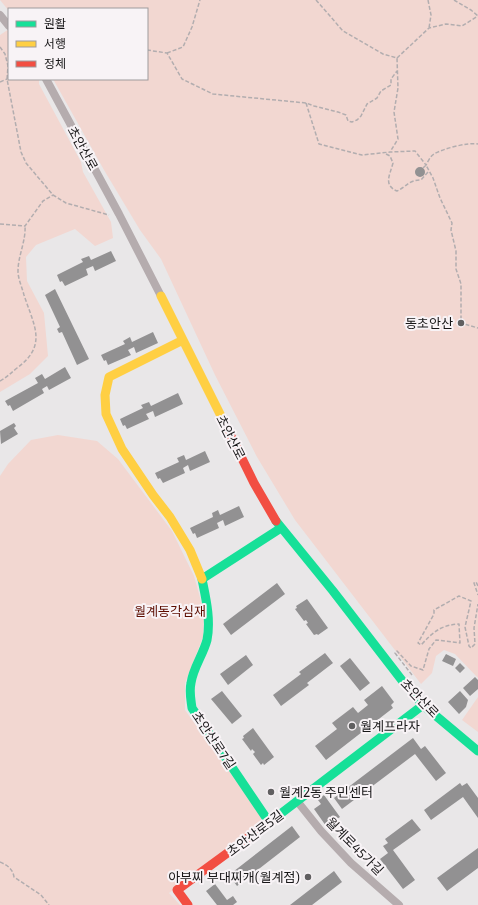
<svg xmlns="http://www.w3.org/2000/svg" width="478" height="905" font-family="'Exo 2','Noto Sans KR',sans-serif">
  <style>
    .green { fill: #f2d7d1 }
    .building { fill: #929192 }
    .lines { fill: none; stroke-linecap: round; stroke-linejoin: round }
    .path { stroke: #b2adaf; stroke-width: 1.5; stroke-dasharray: 4 2; stroke-linecap: butt }
    .street { stroke: #b5acae; stroke-width: 8 }
    .fast { stroke: #16e098; stroke-width: 9 }
    .slow { stroke: #ffcf43; stroke-width: 9 }
    .jam { stroke: #f24e42; stroke-width: 9 }
    .poi-dot { fill: #605f60; stroke: #f8f3f6; stroke-width: 1.5 }
    .labels { text-anchor: middle; dominant-baseline: central; stroke-width: 4; stroke-linejoin: round; paint-order: stroke }
    .street-label { font-size: 13px; fill: #171617; stroke: #f8f3f6 }
    .poi-label { font-size: 13px; fill: #171617; stroke: #f8f3f6; text-anchor: end }
    .park-label { font-size: 13px; fill: #5d0d00; stroke: #f8f3f6 }
  </style>
  <rect width="100%" height="100%" fill="#e9e7e8"/>
  <!-- green -->
  <path class="green" d="M0,0H478V678L455,654L444,650L436,656L432,673L421,684L295,520L257,457L215,375L161,259L140,230L104,170L53,79H147V9H9V11Z
    M9,29V79H39V84L81,162L83,172L111,222L113,238L95,246L75,229L36,245L26,257L27,281L44,313L48,356L30,374L0,392V35Z
    M58,435L97,441L118,459L172,531L194,576L204,612L203,637L185,683V710L264,820L169,893L180,905H0V476L8,464L31,440Z
    M478,697V732L462,720Z"/>
  <!-- building -->
  <path class="building" d="M415 172a5 5 0 1 1 10 0a5 5 0 1 1-10 0Z
    M111,251L116,261L95,271L93,266L86,269L88,275L65,286L62,281L60,282L57,275L83,262L81,259L89,256L91,260Z
    M55,289L89,359L77,365L62,332L59,333L57,329L60,327L45,295Z
    M153,332L158,343L136,353L134,347L128,350L131,355L108,365L106,360L104,361L101,355L125,344L123,341L130,337L132,342Z
    M65,367L71,378L49,390L47,386L42,389L44,393L13,411L10,405L8,406L5,401L38,383L35,378L42,374L45,379Z
    M178,393L183,404L155,417L153,411L146,414L149,419L127,429L125,425L123,426L120,419L143,408L141,405L149,402L151,406Z
    M14,423L16,426L14,428L18,434L1,444L0,431Z
    M205,451L210,462L190,471L188,465L183,468L185,473L163,483L160,478L158,479L155,473L179,462L177,458L184,455L186,460Z
    M239,506L244,517L225,526L223,520L217,523L219,528L197,538L195,533L193,534L190,528L213,517L212,513L218,510L220,515Z
    M277,583L285,594L231,635L223,624Z
    M307,599L328,628L318,635L317,634L314,635L306,624L308,623L306,620L304,621L295,609L297,608L296,606Z
    M325,653L333,663L307,683L309,685L281,706L273,695L301,674L299,672Z
    M446,654L456,659L453,666L442,661Z
    M246,655L253,665L228,685L220,674Z
    M350,658L370,683L360,691L340,666Z
    M460,663L465,668L460,673L455,668Z
    M475,677L478,680V689L470,696L463,688Z
    M382,686L394,702L391,705L393,708L326,760L315,746L337,729L332,723L353,707L358,713L368,705L364,700Z
    M222,691L242,716L232,724L211,699Z
    M460,691L468,700L466,707L459,714L448,702Z
    M253,728L274,757L264,765L263,763L261,765L253,754L255,752L252,749L251,751L242,739L244,738L243,736Z
    M413,738L421,749L425,746L446,773L436,781L415,754L342,809L334,798Z
    M460,783L462,786L467,783L478,798V818L463,797L431,820L424,810Z
    M324,795L340,817L326,826L314,809L321,804L318,800Z
    M412,819L421,830L393,850L415,880L403,889L380,859L388,853L383,846L388,843L385,839Z
    M292,826L300,837L237,886L229,875Z
    M478,848V868L447,891L437,878Z
    M334,871L342,882L312,905H290Z
    M215,884L227,900L233,896L237,902L233,905H217L206,891Z"/>
  <g class="lines">
    <!-- path -->
    <path class="path" d="M316,0L343,31L383,54L397,58L398,88L394,112L398,139L390,152
      M428,0L431,15L429,28
      M454,0L471,10L478,16
      M0,47L5,54L8,66L7,79L21,152L26,163L53,195L66,203L109,215
      M147,50L167,53L182,79L213,94L306,103L314,106L338,112L346,115L348,121L352,122L357,120L361,116L367,104L377,98L381,91L391,85V79L397,71
      M167,53L183,47L192,27L200,0
      M397,58L429,28L446,24L462,26L478,16
      M0,82L7,79
      M306,103L319,144L362,155L390,152L415,151L426,165C428,162 430,156 434,154C442,149 468,142 478,144
      M386,154L390,156L393,163C390,175 383,185 397,191C408,186 408,180 421,180L429,171
      M423,168L426,165L433,178L440,198L452,223L451,230L456,251V269L461,284V323L478,328
      M0,224L25,226L43,201L53,195
      M0,381C7,377 11,373 17,368C48,345 34,326 24,295C22,287 18,279 18,271C18,256 26,241 25,226
      M478,586L476,582L474,583L478,595
      M412,675L395,653L397,651L411,666L423,670L429,649L436,640L460,643L459,624C441,625 433,632 421,645L418,643L434,614V610L459,596L471,601L465,627L469,646L471,648L475,644L474,628L478,604
      M0,862C7,865 13,869 14,877L41,895L49,905"/>
    <!-- street -->
    <path class="street" d="M0,15L9,26
      M46,79L119,214L161,296
      M297,801L321,831L351,863L399,905"/>
    <!-- fast -->
    <path class="fast" d="M276,521L333,591L404,683L423,705L478,751
      M275,818L423,705
      M269,822L192,708C191,700 189,692 191,683C193,668 203,655 207,640C211,620 206,599 202,579L281,528"/>
    <!-- slow -->
    <path class="slow" d="M161,296L224,422
      M183,340L109,377L105,395L106,414L122,449L153,495L170,517L190,550L202,579"/>
    <!-- jam -->
    <path class="jam" d="M224,422L254,483L276,521
      M188,905L177,890L275,818"/>
  </g>
  <!-- markers -->
  <g class="poi-dot">
    <circle cx="461" cy="323" r="4"/>
    <circle cx="352" cy="726" r="4"/>
    <circle cx="271" cy="792" r="4"/>
    <circle cx="308" cy="877" r="4"/>
  </g>
  <g class="labels">
    <!-- street labels -->
    <g class="street-label">
      <text transform="translate(83 148) rotate(61)">초안산로</text>
      <text transform="translate(231 437) rotate(63)">초안산로</text>
      <text transform="translate(420 698) rotate(46)">초안산로</text>
      <text transform="translate(214 740) rotate(56)">초안산로7길</text>
      <text transform="translate(255 833) rotate(-37)">초안산로5길</text>
      <text transform="translate(355 846) rotate(45)">월계로45가길</text>
    </g>
    <!-- poi labels -->
    <g class="poi-label">
      <text x="453" y="323">동초안산</text>
      <text x="360" y="726" text-anchor="start">월계프라자</text>
      <text x="279" y="792" text-anchor="start">월계2동 주민센터</text>
      <text x="300" y="877">아부찌 부대찌개(월계점)</text>
    </g>
    <!-- park labels -->
    <g class="park-label">
      <text x="170" y="611">월계동각심재</text>
    </g>
  </g>
  <!-- legend -->
  <rect x="8" y="8" width="140" height="72" fill="#f8f3f6" stroke="#9e9b9d"/>
  <rect x="16" y="21" width="20" height="6" fill="#16e098" stroke="#9e9b9d"/>
  <text x="44" y="28" font-size="12" fill="#171617">원활</text>
  <rect x="16" y="41" width="20" height="6" fill="#ffcf43" stroke="#9e9b9d"/>
  <text x="44" y="48" font-size="12" fill="#171617">서행</text>
  <rect x="16" y="61" width="20" height="6" fill="#f24e42" stroke="#9e9b9d"/>
  <text x="44" y="68" font-size="12" fill="#171617">정체</text>
</svg>
